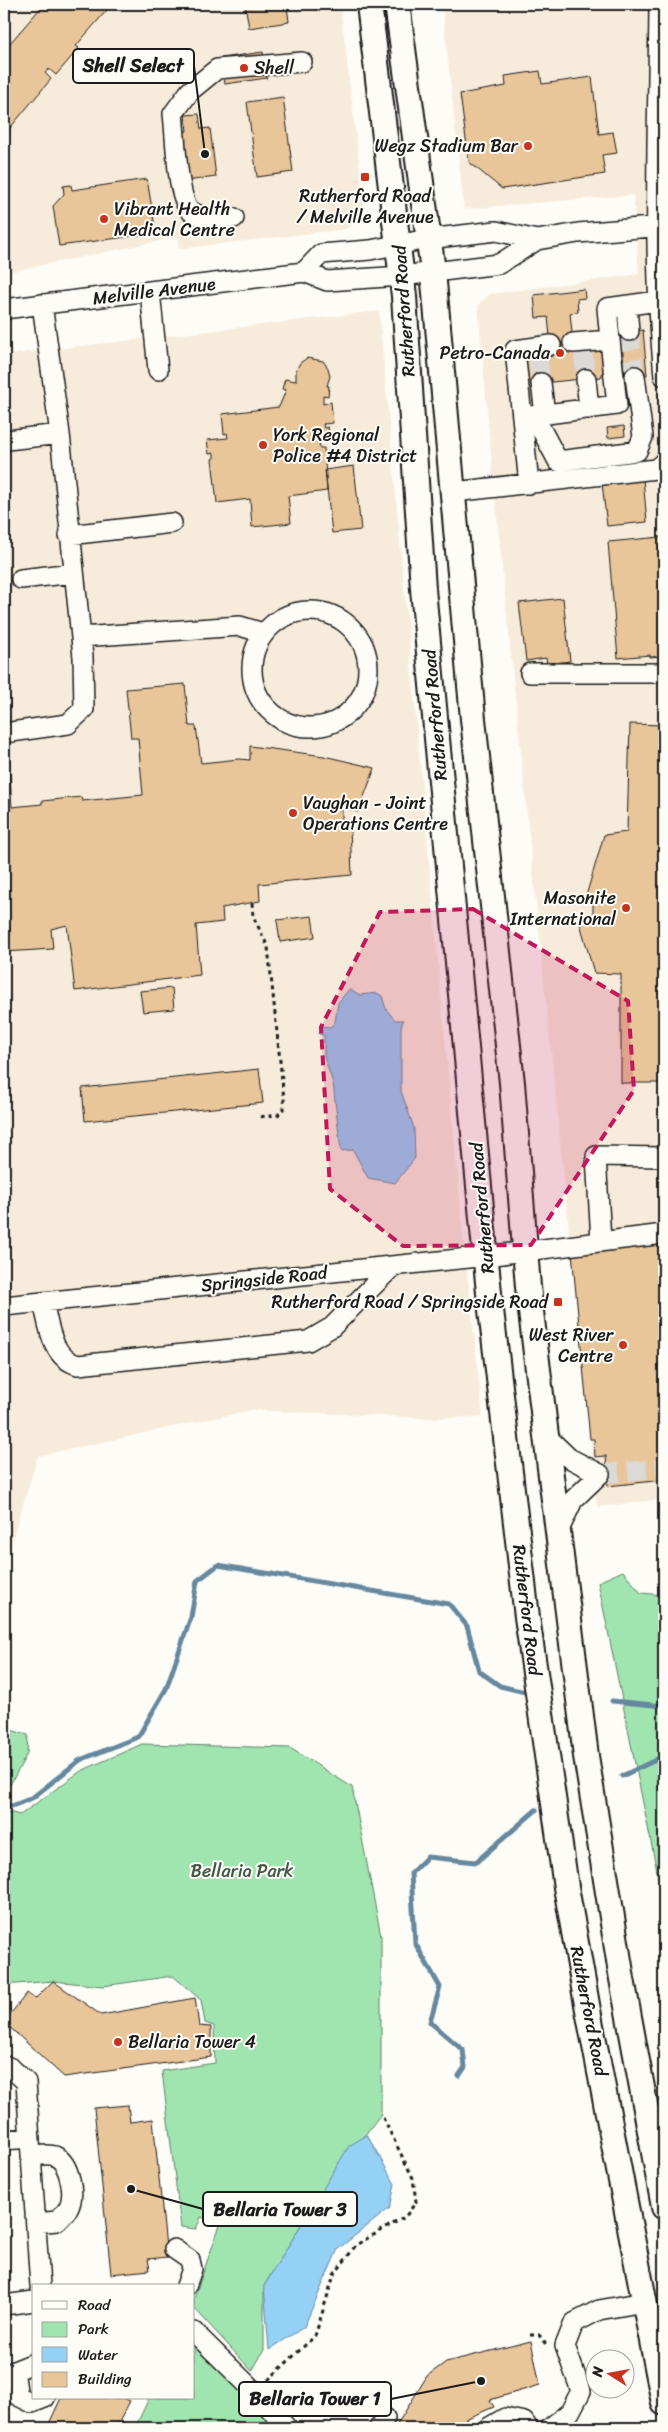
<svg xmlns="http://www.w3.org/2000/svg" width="668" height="2432" font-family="Sriracha,sans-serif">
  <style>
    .built { fill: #f7ecdb }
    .green { fill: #a0e5b0; stroke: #5e8066 }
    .water { fill: #95d0f5; stroke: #65889e }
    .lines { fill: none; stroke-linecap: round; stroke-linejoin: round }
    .stream { stroke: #65889e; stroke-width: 5 }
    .building { fill: #e9c59a; stroke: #1c1c1c }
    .minor-tunnel { stroke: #dbdad6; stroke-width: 19; stroke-dasharray: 19 9; stroke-linecap: butt }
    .minor-casing { stroke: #1c1c1c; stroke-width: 22 }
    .major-casing { stroke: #1c1c1c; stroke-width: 28 }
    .path { stroke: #1c1c1c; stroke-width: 3; stroke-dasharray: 4 4; stroke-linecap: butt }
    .minor { stroke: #fdfcf7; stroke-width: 19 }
    .major { stroke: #fdfcf7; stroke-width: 24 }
    .marked { fill: #c2185b; fill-opacity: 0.2; stroke: #c2185b; stroke-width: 4; stroke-dasharray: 10 6; stroke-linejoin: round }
    .poi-dot { fill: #c8321e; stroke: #fdfcf7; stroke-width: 2 }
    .labels { text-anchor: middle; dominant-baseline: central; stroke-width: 4; stroke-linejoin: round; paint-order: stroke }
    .poi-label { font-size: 18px; fill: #1c1c1c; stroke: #fdfcf7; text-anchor: start }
    .street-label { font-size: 18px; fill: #1c1c1c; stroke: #fdfcf7 }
    .park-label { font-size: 18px; fill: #445848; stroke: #fdfcf7 }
    .leader { fill: none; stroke: #1c1c1c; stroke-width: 2 }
    .callout-dot { fill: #1c1c1c; stroke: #fdfcf7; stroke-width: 2 }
    .callout { fill: #fdfcf7; stroke: #1c1c1c; stroke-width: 2 }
    .callout-label { font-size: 19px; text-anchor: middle; font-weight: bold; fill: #1c1c1c }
  </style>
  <rect width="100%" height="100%" fill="#fdfcf7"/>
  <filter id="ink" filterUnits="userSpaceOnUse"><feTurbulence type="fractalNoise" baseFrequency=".02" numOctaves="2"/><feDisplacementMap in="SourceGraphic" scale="10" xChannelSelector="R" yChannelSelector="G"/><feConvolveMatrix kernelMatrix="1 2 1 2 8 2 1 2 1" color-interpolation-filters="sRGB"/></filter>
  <g filter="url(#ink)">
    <!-- built -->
    <path class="built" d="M4,4H340L364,204L360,219L346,229L178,249L179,237L4,273Z
      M442,4H664V1499L597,1507L493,477L478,305L490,294L639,274L633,195L464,209Z
      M379,311L463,1235L483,1417L425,1418L252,1410L38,1456L4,1566V355Z"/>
    <!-- green -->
    <path class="green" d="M623,1571L641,1593L664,1595V1906L598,1582Z
      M4,1728L28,1735L27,1754L10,1785L4,1787Z
      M142,1744L290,1748L352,1787L381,1936V2114L318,2197L264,2286V2350L252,2371L194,2308V2298L220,2225L201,2217L196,2229L181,2227L162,2071L215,2063L214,2026L205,2023L201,2000L173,1976L103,1986L53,1981L4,1985V1811L20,1815L81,1771Z
      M194,2346L278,2428H135L149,2398H194Z"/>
    <!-- water -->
    <path class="water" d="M349,989L360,995L377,993L382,996L386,1009L395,1020H403L401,1028V1091L414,1128L415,1158L395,1183L368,1178L353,1150L341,1151L333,1083L324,1057V1035L319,1034L321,1026L330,1027L335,1022L338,1003Z
      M367,2135L395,2184L390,2208L338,2249L304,2327L269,2350L264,2286L349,2146Z"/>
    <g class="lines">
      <!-- stream -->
      <path class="stream" d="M612,1701L664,1706
        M622,1776L664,1756
        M4,1804L12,1806L32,1798L80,1760L138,1737L166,1689L191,1617L197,1581L218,1565L449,1604L467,1626L479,1671L500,1686L525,1692
        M459,2076L465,2067L463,2050L430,2022L440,1987L415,1943L411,1873L427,1857L476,1862L536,1810"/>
    </g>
    <!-- building -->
    <path class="building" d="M44,4H112L76,46L79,48L56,75L49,69L45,73L51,79L4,135V50Z
      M245,4L287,5L289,22L249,28Z
      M263,52L267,78L225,84L221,58Z
      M540,71L542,84L592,77L599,134L613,132L617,153L602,155L605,174L502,189L469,162L460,94L506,86L505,76Z
      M283,97L293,172L257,177L247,102Z
      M199,114L201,129L210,128L216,177L186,181L180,132L187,131L185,115Z
      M147,179L156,233L59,246L53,206L64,194L63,186L71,185L72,190Z
      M584,289L585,298L577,299L578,312L570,313L574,352L601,349L604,370L601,377L533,384L528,380L525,365L528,358L552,356L548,317L536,318L534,295Z
      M643,330L647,375L625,377L621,332Z
      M307,358L323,361L328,368L330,376L327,386H329L328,396L323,395V404L331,402L333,423L323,424L324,428L328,427L330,440L319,442L320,448H324L327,491L288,496L291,523L252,527L250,499L217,503L212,459L214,458V453L209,454L207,440L228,438L227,433L224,434L222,414L279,407L286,390L282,389L285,379L296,381V370L300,363Z
      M624,426L625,436L608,438L607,428Z
      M354,466L361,530L332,533L325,470Z
      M643,479L647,522L607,526L602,483Z
      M661,537L664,577V656L650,657V655L618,658L608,542Z
      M563,598L570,661L547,664L546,658L526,661L519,603Z
      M185,684L189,726H196L201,763L239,759L250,760V746L324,756L375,768L358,812L342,807V827H350L352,875L259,884L260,901L222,908L223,922L196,925L200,975L75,991L67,925L51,929L53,949L4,952V750H8L12,807L42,804V801L81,797L82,801L143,795L138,738H131L126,689Z
      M630,724L664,725V1083H621V974L594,973L578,916L593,915V897L586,896L604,835L627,832Z
      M312,916L315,937L280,942L277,920Z
      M172,988L174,1009L143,1012L140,991Z
      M259,1069L263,1103L85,1121L82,1088Z
      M664,1242V1480L608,1486L606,1456L595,1457L594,1439H590L572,1252Z
      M53,1981L101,2015L195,1998L199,2026L211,2027V2057L64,2077L4,2022L27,1993L35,1999Z
      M128,2105L130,2122L153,2119L167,2257L148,2259L150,2270L111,2274L94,2108Z
      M531,2341L540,2385L490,2400L494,2407L465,2419L461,2428H395L427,2376L446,2362Z
      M61,2398H123L130,2401L116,2428H47Z"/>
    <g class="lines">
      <!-- minor-tunnel -->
      <path class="minor-tunnel" d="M629,331L635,376
        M583,351L586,379
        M538,357L541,383
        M600,1474L664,1468"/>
      <defs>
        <path id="minor" d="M659,4C658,128 652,252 664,376
          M234,218C221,217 204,220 192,212C176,200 176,136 173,114L190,91L217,69L302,62
          M304,272L321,254L370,250L428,239L496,231L537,240
          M150,291L158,370
          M627,306L629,331
          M4,309L304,272L327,281L402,276L499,264L537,240L578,233L664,226
          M573,343L610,340L607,308L658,301
          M586,379L589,409
          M541,383L545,414
          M534,416L558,461L637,451L643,437L635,376
          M523,417L617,405L610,340
          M7,440L60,434
          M529,484L515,350L551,345
          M454,492L656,469L664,462
          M69,535L172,523
          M21,579L73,573
          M252 669a58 58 0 1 1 116 0a58 58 0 1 1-116 0Z
          M81,637L240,626L263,633
          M530,673H664
          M4,733L68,724L84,709L83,657L60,434L42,304
          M601,1241L596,1156L664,1157
          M43,1302C49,1325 51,1358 78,1365L308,1341L332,1327L393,1266
          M4,1306L478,1257L664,1234
          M546,1436L569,1458L600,1474L573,1500L559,1530
          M4,2065L11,2068L26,2082L40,2286
          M4,2140L30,2138
          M31,2157C38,2156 47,2153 55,2156C70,2163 76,2195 68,2209C65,2213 61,2217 57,2221L36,2223
          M174,2249L190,2260L192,2269L186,2286
          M4,2305L34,2301
          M194,2332L255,2392L287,2428
          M34,2363L14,2371L18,2396L32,2403L45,2398
          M379,2428L385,2418
          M488,2428L505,2418L524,2422L528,2428
          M550,2428L570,2412L581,2391L565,2346L574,2323L599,2310L644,2302"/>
        <path id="major" d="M369,4L404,296L423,589L489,1293L527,1617L566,1887L588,2010L664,2403
          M397,4L433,271L473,719L512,1083L528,1287L546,1436L586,1756L622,1979L664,2207"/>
      </defs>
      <!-- minor casing -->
      <use href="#minor" class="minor-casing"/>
      <!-- major casing -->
      <use href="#major" class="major-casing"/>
      <!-- path -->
      <path class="path" d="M252,903L253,916L268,947L284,1099V1108L278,1115L257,1117
        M530,2335H539L548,2347
        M268,2380L315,2336L334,2275L356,2245L405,2217L416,2202L413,2178L381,2114"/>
      <!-- minor -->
      <use href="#minor" class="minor"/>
      <!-- major -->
      <use href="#major" class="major"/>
    </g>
  </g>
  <!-- marked area -->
  <path class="marked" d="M473,909L628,1001L634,1090L531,1245L403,1246L330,1189L321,1027L380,912Z"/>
  <!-- markers -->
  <g class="poi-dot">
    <circle cx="244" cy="68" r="5"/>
    <circle cx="528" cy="146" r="5"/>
    <rect x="360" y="172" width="10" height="10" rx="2.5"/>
    <circle cx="104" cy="219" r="5"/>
    <circle cx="560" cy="353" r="5"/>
    <circle cx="263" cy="445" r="5"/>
    <circle cx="293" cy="813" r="5"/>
    <circle cx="626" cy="908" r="5"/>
    <rect x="553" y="1297" width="10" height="10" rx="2.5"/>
    <circle cx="623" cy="1345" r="5"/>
    <circle cx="118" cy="2042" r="5"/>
  </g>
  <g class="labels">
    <!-- poi labels -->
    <g class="poi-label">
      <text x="254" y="68">Shell</text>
      <text x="518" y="146" text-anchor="end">Wegz Stadium Bar</text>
      <text x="365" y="196" text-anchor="middle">Rutherford Road<tspan x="365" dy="21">/ Melville Avenue</tspan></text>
      <text x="114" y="209">Vibrant Health<tspan x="114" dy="21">Medical Centre</tspan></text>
      <text x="550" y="353" text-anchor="end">Petro-Canada</text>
      <text x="273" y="435">York Regional<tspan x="273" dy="21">Police #4 District</tspan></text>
      <text x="303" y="803">Vaughan - Joint<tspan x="303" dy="21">Operations Centre</tspan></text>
      <text x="616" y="898" text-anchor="end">Masonite<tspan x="616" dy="21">International</tspan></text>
      <text x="548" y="1302" text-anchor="end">Rutherford Road / Springside Road</text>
      <text x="613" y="1335" text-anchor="end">West River<tspan x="613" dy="21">Centre</tspan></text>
      <text x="128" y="2042">Bellaria Tower 4</text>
    </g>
    <!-- street labels -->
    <g class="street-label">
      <text transform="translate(154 291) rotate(-7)">Melville Avenue</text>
      <text transform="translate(404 311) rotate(-94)">Rutherford Road</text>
      <text transform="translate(435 715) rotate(-95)">Rutherford Road</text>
      <text transform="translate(482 1208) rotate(-95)">Rutherford Road</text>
      <text transform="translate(264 1279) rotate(-6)">Springside Road</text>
      <text transform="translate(527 1610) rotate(83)">Rutherford Road</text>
      <text transform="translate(589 2011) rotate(79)">Rutherford Road</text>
    </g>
    <!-- park labels -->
    <g class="park-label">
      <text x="242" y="1871">Bellaria Park</text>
    </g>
  </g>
  <!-- callouts -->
  <path class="leader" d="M205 154L194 66M131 2189L203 2209M481 2381L391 2399"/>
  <g class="callout-dot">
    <circle cx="205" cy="154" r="5"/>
    <circle cx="131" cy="2189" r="5"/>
    <circle cx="481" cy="2381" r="5"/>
  </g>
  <g class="callout">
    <rect x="73" y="49" width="121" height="34" rx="5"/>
    <rect x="203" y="2192" width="154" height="34" rx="5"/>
    <rect x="239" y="2382" width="152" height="34" rx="5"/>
  </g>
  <g class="callout-label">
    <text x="133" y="72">Shell Select</text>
    <text x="280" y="2216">Bellaria Tower 3</text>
    <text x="315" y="2405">Bellaria Tower 1</text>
  </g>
  <!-- margin -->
  <rect width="668" height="2432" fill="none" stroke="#fdfcf7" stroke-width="20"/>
  <rect x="10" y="10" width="648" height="2412" fill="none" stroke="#1c1c1c" stroke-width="2" filter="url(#ink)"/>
  <!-- legend -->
  <rect x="32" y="2284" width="162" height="115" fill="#fdfcf7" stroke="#a3a29f"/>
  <rect x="42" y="2301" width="25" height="8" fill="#fdfcf7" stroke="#a3a29f"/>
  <text x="78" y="2310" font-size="15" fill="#1c1c1c">Road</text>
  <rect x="42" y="2322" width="25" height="15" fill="#a0e5b0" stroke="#a3a29f"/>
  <text x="78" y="2334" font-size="15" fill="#1c1c1c">Park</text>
  <rect x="42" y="2347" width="25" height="15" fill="#95d0f5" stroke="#a3a29f"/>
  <text x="78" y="2360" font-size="15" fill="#1c1c1c">Water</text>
  <rect x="42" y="2372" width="25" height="15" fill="#e9c59a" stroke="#a3a29f"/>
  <text x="78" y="2384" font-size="15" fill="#1c1c1c">Building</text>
  <!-- north arrow -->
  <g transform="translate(610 2374) rotate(281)"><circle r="24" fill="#fdfcf7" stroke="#a3a29f"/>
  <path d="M0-4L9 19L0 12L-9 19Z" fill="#c8321e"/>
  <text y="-8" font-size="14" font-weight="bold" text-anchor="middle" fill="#1c1c1c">N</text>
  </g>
</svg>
